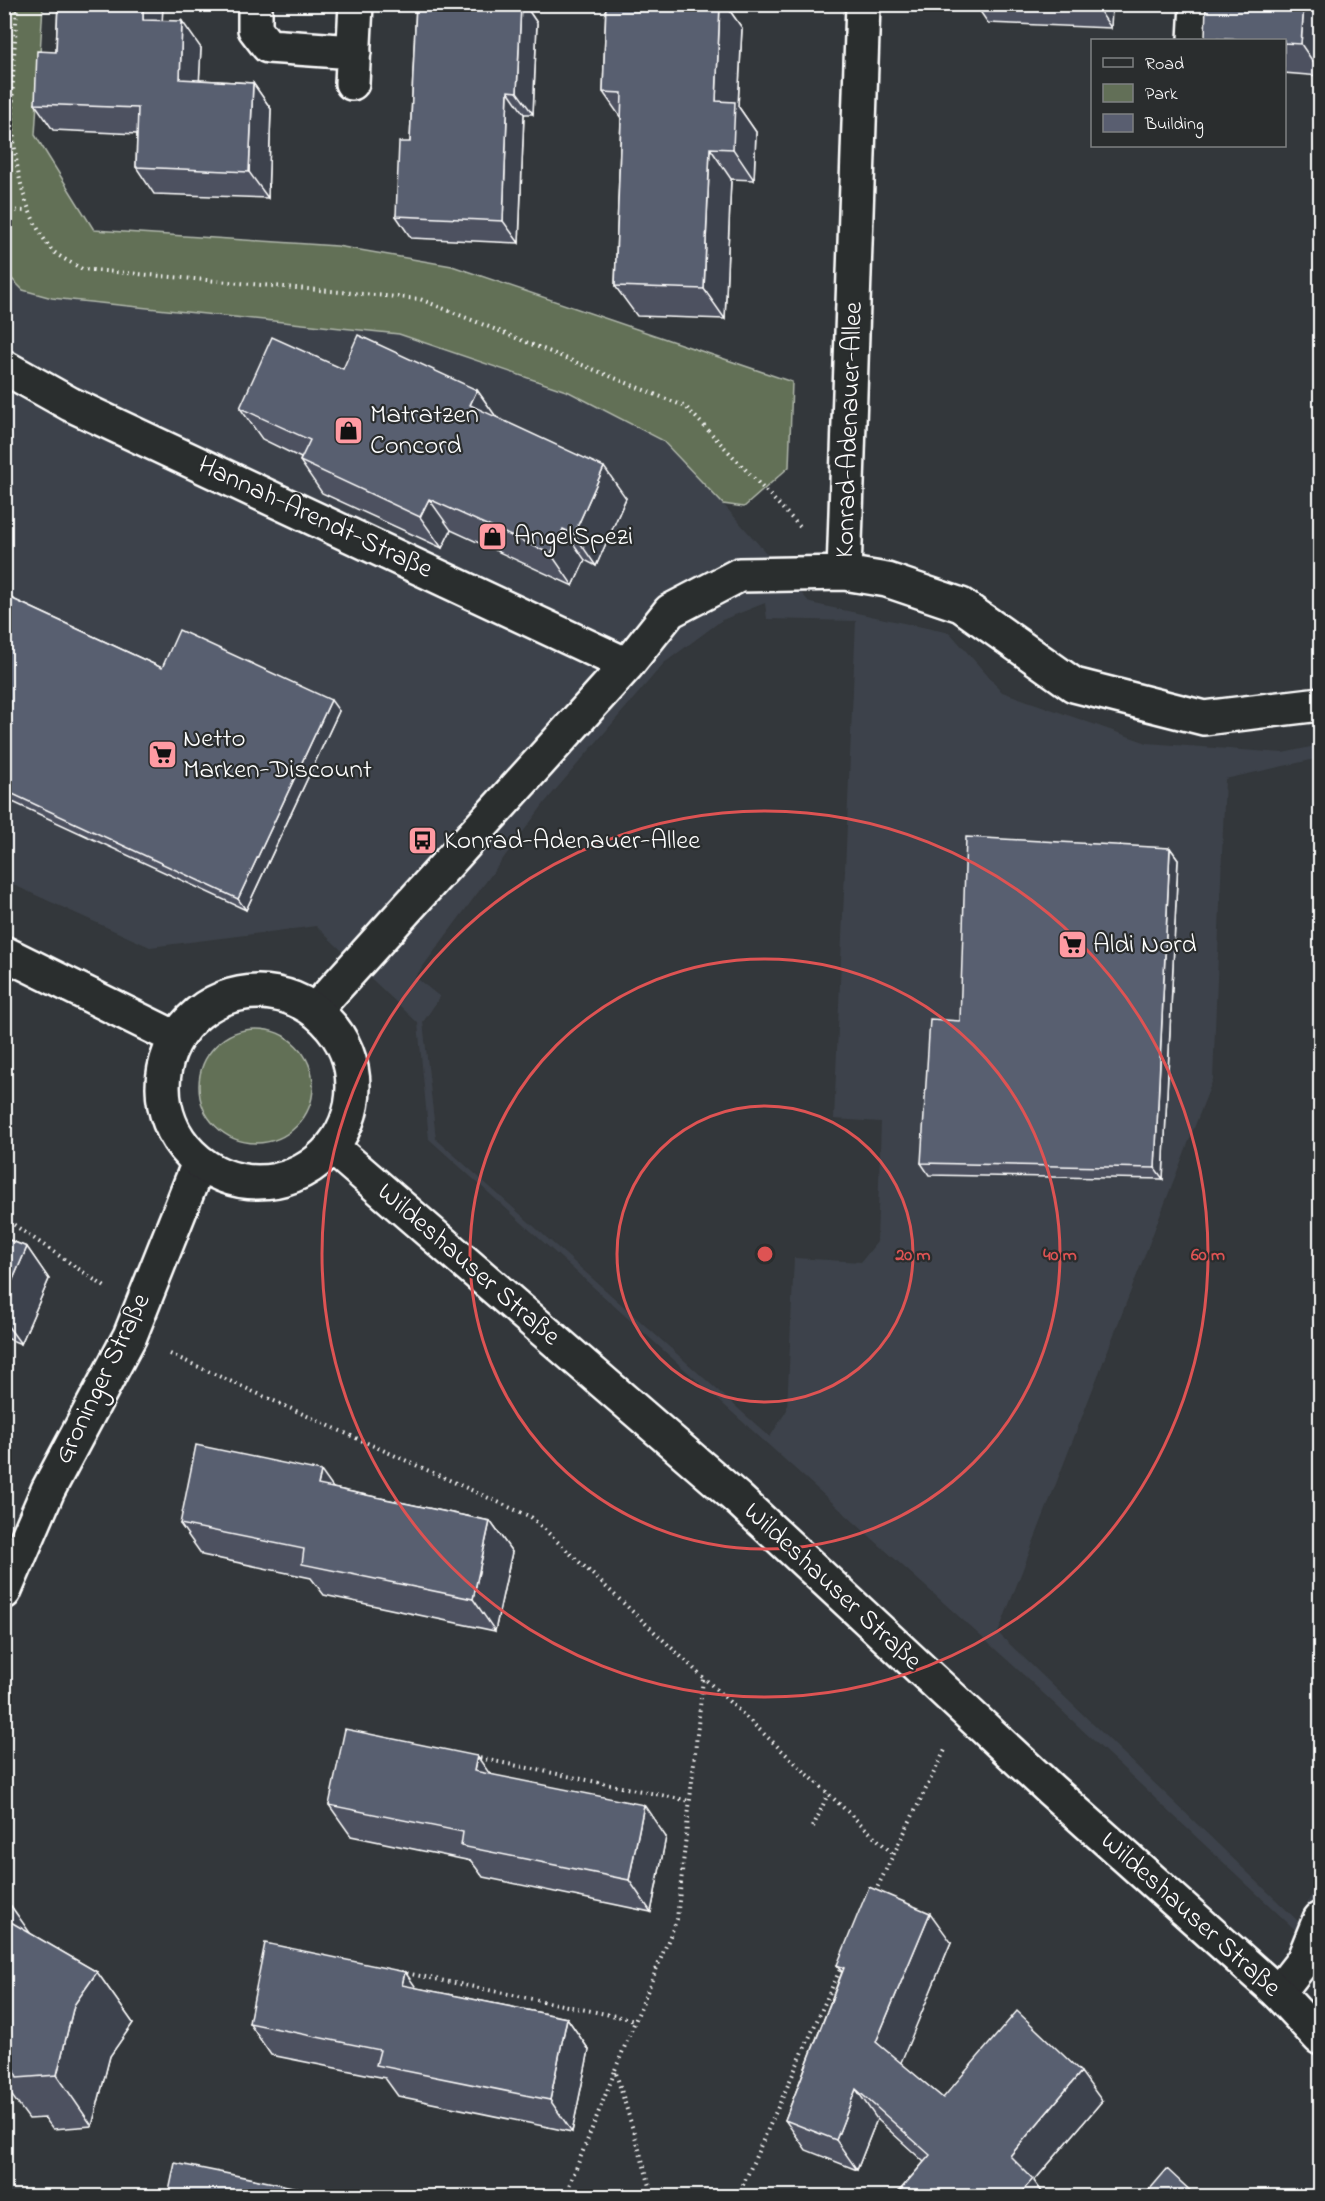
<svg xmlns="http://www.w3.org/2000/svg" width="1325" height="2201" font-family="'Indie Flower',sans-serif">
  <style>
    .built { fill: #3e434b; fill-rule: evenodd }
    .green { fill: #626f57; stroke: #b0b7ab; stroke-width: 1.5 }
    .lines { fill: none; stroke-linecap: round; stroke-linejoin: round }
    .minor-casing { stroke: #fff; stroke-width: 38 }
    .secondary-casing { stroke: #fff; stroke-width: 38 }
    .path { stroke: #fff; stroke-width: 4; stroke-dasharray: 1.5 4.5; stroke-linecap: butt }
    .minor { stroke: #2a2d2e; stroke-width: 33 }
    .secondary { stroke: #2a2d2e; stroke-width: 33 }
    .wall { fill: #4d5160; stroke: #fff; stroke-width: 1.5 }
    .shaded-wall { fill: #3e424e; stroke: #fff; stroke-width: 1.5 }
    .building { fill: #595e70; stroke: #fff; stroke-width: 1.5 }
    .ring { fill: none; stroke: #de5353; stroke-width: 3 }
    .labels { text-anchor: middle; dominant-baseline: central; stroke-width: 4.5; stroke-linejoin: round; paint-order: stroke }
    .poi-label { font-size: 27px; fill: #fff; stroke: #2a2d2e; text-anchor: start }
    .street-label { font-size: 27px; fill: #fff; stroke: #2a2d2e }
    .centre { fill: #de5353; stroke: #2a2d2e; stroke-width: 3 }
    .ring-label { font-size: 18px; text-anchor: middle; font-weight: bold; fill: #de5353; stroke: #2a2d2e; stroke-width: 4.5; stroke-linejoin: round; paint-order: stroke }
  </style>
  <rect width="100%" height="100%" fill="#33373b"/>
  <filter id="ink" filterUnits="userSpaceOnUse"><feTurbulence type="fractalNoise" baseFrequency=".0167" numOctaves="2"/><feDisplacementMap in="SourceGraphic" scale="12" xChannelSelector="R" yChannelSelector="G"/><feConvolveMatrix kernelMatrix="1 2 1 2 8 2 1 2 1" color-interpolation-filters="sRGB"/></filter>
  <g filter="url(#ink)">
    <!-- built -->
    <path class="built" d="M4,272L23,290L52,298L399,334L569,392L662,440L723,504L810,603L950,633L1002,692L1147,743L1283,753L1320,745V758L1225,779L1213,1079L998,1633L1300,1923L1320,1872V1892L1302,1936L1026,1677L429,1139L418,1023L316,926L150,947L5,881ZM765,603L767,619L856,621L834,1119L881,1122L877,1242L861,1262L794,1258L787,1410L770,1437L436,1139L423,1022L440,997L415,977L546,801L664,663L722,620ZM968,1033L1162,1179L929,1175Z"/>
    <!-- green -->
    <path class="green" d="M4,5H43L35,135L94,230L337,246L452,266L792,382L789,467L744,507L723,504L662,440L569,392L399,334L52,298L23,290L5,272Z
      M199 1086a57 57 0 1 1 114 0a57 57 0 1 1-114 0Z"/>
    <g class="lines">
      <defs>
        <path id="minor" d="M255,4V29L268,46L354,52
          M1195,40L1197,4
          M352,83L356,4
          M4,367L70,404L627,665
          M844,573L863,4
          M317,1008L627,665L670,611L739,575L844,573L887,580L961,605L1074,685L1204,718L1320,704
          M4,1592L48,1490L130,1336L198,1165
          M1278,1993L1303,1961L1320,1919"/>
        <path id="secondary" d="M4,953L174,1037
          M163 1087a95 95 0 1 1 190 0a95 95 0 1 1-190 0Z
          M333,1148L737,1498L1051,1790L1278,1993L1320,2038"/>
      </defs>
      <!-- minor casing -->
      <use href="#minor" class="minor-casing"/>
      <!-- secondary casing -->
      <use href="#secondary" class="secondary-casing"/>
      <!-- path -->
      <path class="path" d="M17,4C13,85 0,182 51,249C58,257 73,263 82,269L420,299L686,407L802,529
        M4,210L25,211
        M4,1218L105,1287
        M170,1354L531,1517L892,1853
        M474,1757L690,1801
        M813,1827L828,1794
        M875,1892L946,1748
        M401,1972L635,2020
        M299,2192L322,2196
        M565,2196L615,2071
        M653,2196L615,2070L677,1919L703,1679
        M738,2196L842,1965"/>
      <!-- minor -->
      <use href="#minor" class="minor"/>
      <!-- secondary -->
      <use href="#secondary" class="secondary"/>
    </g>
    <!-- wall -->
    <path class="wall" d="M58,4H163L162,21L201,48L199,80L253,83L271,109L268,198L154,194L136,167L137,134L53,130L35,104L56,52Z
      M416,4H524L537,23L533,114H524L519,243L411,238L396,216L410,142Z
      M606,4H725L742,28L738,106L756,132L754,180L731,179L725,319L637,316L615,286L621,118L603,92Z
      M975,4H1112L1111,28L988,23Z
      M1320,4V76L1284,73V40H1207L1205,38Z
      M343,369L477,390L496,417L626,498L596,566L585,560L573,586L451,530L442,548L322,493L300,461L301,458L262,439L240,408Z
      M4,595L162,668L339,711L246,910L4,798Z
      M1170,848L1178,859L1163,1179L929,1175L921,1163L960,1021Z
      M4,1238L27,1247L49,1279L21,1344L4,1337Z
      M333,1488L490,1521L512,1552L495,1631L324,1595L311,1578L202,1555L180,1524Z
      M490,1774L666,1837L651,1912L483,1877L471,1861L351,1836L329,1805Z
      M4,1903L11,1906L29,1933L97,1972L133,2023L110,2056L92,2126L53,2129L45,2118L29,2119L4,2085Z
      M951,1942L900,2063L943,2098L1102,2101L1034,2181L1045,2196H895L924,2162L877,2119L857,2170L806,2150L785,2120L842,1972L837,1965Z
      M416,1988L567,2018L589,2050L572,2132L398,2096L385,2078L271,2055L249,2023Z"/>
    <!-- shaded-wall -->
    <path class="shaded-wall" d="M143,4H163L161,47L143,20Z
      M521,4H524L537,23L533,114L517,92Z
      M720,4H725L742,28L738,106L756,132L754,180L733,149L716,101Z
      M1095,4H1112L1111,28Z
      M1304,4H1320V72L1301,44Z
      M182,21L201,48L198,106L180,79Z
      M253,83L271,109L268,198L249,172Z
      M508,91L524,114L519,243L503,221Z
      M710,148L731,179L725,319L704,289Z
      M477,390L499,421L470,405Z
      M604,467L626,498L596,566L574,534Z
      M429,499L451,530L442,548L420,517Z
      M563,529L585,560L573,586L551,554Z
      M331,700L339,711L246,910L238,899Z
      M1170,848L1178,859L1163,1179L1155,1168Z
      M27,1247L49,1279L21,1344L4,1321V1300Z
      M321,1471L343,1502L318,1485Z
      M490,1521L512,1552L495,1631L473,1599Z
      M477,1756L499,1787L474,1771Z
      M644,1805L666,1837L651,1912L629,1880Z
      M11,1906L47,1957L4,1920V1915Z
      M930,1913L951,1942L897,2072L876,2042Z
      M97,1972L133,2023L110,2056L92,2126L57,2075L74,2005Z
      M405,1972L427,2003L402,1985Z
      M567,2018L589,2050L572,2132L550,2100Z
      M1081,2072L1102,2101L1034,2181L1045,2196H1020L1010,2156Z
      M856,2089L877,2119L857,2170L836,2140Z
      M298,2188L304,2196H297Z"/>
    <!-- building -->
    <path class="building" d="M58,4H143V20L182,21L180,79L253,83L249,172L136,167L138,108L35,104L37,51L56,52Z
      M416,4H521L517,92L508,91L503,221L396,216L399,142H410Z
      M606,4H720L716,101L735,102L733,149L710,148L704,289L615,286L622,93L603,92Z
      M1206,4H1304L1301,44L1284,43V40H1247L1205,38Z
      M358,335L477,390L470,405L604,467L574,534L563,529L551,554L429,499L420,517L300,461L310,440L240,408L272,337L343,369Z
      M4,595L162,668L179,630L331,700L238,899L4,790Z
      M966,837L1170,848L1155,1168L921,1163L930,1019L960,1021Z
      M4,1238L27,1247L4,1300Z
      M196,1445L321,1471L318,1485L490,1521L473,1599L302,1564L304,1549L180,1524Z
      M345,1729L477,1756L474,1771L644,1805L629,1880L461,1846L463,1832L329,1805Z
      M869,1887L930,1913L876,2042L943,2098L1017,2011L1081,2072L1010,2156L1033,2179L1019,2195L1021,2196H895L930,2155L856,2089L836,2140L785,2120L844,1968L837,1965Z
      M4,1903L11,1906L4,1915Z
      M4,1918L97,1972L74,2005L57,2075L17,2078L14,2067H4Z
      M265,1943L405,1972L402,1985L567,2018L550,2100L376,2065L380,2050L249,2023Z
      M175,2163L298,2188L297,2196H168Z
      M1167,2169L1196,2196H1144Z"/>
  </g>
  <!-- distance rings -->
  <g class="ring">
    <circle cx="765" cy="1254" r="148"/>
    <circle cx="765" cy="1254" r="295"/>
    <circle cx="765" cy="1254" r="443"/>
  </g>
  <!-- icons -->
  <defs>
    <symbol id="shop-square" viewBox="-11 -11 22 22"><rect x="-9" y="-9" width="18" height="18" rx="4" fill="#ff9aa2" stroke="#2a2d2e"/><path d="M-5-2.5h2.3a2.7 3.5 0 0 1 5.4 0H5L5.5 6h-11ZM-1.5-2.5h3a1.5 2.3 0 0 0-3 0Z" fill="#111"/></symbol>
    <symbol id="supermarket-square" viewBox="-11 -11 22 22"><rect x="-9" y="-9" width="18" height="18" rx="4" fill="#ff9aa2" stroke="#2a2d2e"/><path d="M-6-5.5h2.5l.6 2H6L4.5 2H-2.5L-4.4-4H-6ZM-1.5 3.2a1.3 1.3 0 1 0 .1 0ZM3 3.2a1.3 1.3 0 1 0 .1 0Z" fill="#111"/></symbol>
    <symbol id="bus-square" viewBox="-11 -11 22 22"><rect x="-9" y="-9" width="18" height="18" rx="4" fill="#ff9aa2" stroke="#2a2d2e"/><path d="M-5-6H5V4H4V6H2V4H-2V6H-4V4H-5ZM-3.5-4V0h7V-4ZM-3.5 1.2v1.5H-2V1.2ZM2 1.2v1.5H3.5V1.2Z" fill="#111"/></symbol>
  </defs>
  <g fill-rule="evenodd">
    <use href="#shop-square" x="332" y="414" width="33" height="33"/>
    <use href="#shop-square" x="476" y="520" width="33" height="33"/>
    <use href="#supermarket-square" x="146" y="738" width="33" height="33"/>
    <use href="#bus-square" x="406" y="824" width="33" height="33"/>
    <use href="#supermarket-square" x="1056" y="928" width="33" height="33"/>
  </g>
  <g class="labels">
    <!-- poi labels -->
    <g class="poi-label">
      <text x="370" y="415">Matratzen<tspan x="370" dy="31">Concord</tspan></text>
      <text x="514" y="537">AngelSpezi</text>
      <text x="183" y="739">Netto<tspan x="183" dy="31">Marken-Discount</tspan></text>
      <text x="444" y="841">Konrad-Adenauer-Allee</text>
      <text x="1093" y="945">Aldi Nord</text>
    </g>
    <!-- street labels -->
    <g class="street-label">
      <text transform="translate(850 430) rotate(-88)">Konrad-Adenauer-Allee</text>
      <text transform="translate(315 518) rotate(25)">Hannah-Arendt-Straße</text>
      <text transform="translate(468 1265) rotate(41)">Wildeshauser Straße</text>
      <text transform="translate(103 1379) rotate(-64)">Groninger Straße</text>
      <text transform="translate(832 1587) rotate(43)">Wildeshauser Straße</text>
      <text transform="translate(1190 1915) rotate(42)">Wildeshauser Straße</text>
    </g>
  </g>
  <circle cx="765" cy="1254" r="9" class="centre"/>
  <g class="ring-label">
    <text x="913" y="1260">20 m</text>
    <text x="1060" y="1260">40 m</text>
    <text x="1208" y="1260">60 m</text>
  </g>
  <!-- margin -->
  <rect width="1325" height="2201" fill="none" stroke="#2a2d2e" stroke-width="24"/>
  <rect x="12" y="12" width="1301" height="2177" fill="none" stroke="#fff" stroke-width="2" filter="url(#ink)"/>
  <!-- legend -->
  <rect x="1091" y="39" width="195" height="108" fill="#2a2d2e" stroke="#7f8182" stroke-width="1.5"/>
  <rect x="1103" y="58" width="30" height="9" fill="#2a2d2e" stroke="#7f8182" stroke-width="1.5"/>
  <text x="1145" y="69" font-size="18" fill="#ffffff">Road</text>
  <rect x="1103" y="84" width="30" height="18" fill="#626f57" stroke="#7f8182" stroke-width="1.5"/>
  <text x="1145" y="99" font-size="18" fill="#ffffff">Park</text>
  <rect x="1103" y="114" width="30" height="18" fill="#595e70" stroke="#7f8182" stroke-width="1.5"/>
  <text x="1145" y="129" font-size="18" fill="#ffffff">Building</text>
</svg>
